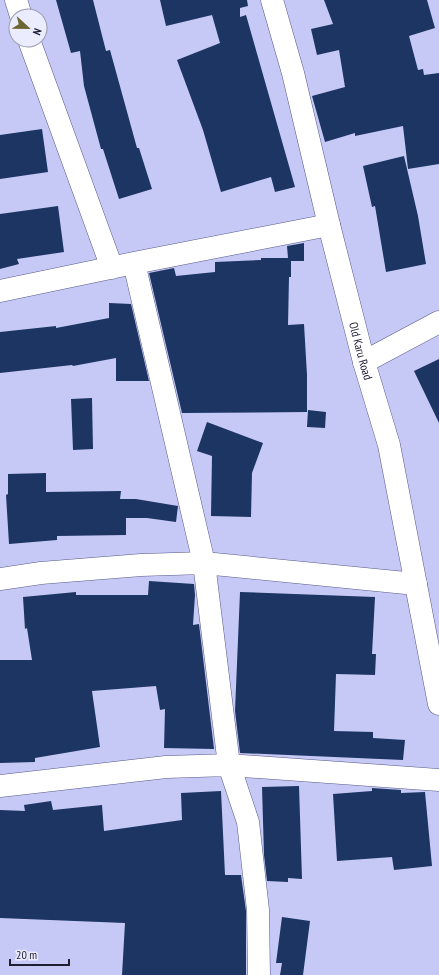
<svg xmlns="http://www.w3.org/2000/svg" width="439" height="975" font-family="'PT Sans Narrow',sans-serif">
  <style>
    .building { fill: #1c3563 }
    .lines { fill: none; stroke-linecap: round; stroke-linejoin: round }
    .street-casing { stroke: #58598a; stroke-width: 23 }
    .primary-casing { stroke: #58598a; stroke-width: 23 }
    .street { stroke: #fff; stroke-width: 22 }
    .primary { stroke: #fff; stroke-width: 22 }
    .labels { text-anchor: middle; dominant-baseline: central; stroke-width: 4; stroke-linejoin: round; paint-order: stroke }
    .street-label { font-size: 12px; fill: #1e1f33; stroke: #ebecfe }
  </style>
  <rect width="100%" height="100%" fill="#c6c9f6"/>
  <!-- building -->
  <path class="building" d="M56,0H93L106,51L110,50L137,148H139L152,189L119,199L103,149H101L84,86L80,51L71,53Z
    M160,0H247L248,6L240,8V17L246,15L295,187L275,192L271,177L221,192L203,130L177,60L220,43L212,15L166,26Z
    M324,0H427L435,28L409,36L418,70L423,69L424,75L439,73V164L408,169L403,126L355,136V133L325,142L312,96L345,87L339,50L317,55L311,29L333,24Z
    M42,129L48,172L0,179V135Z
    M404,156L418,216L426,264L386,272L375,206L372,207L363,166Z
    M58,206L64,252L17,259L19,264L0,269V214Z
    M304,243V261H291V277H289L288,325L304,324L307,375V412L182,413L149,273L174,268L176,276L215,272V262L261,260V258H288L287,246Z
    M109,303L131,304L149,381H116V358L73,366L72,365L0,373V332L56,326V328L109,318Z
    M439,359V423L414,371Z
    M92,398L93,449L73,450L71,399Z
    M308,410L326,412L325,428L307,427Z
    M207,422L263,443L252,473L251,517L211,516L212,456L197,451Z
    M46,473V492L121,491L120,499H136L178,506L176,522L147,518H126V535L57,536V540L9,544L6,495L8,494V474Z
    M149,581L194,584L195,595L193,625L199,624L214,749L164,748L165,709L160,710L156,686L92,691L100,747L35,758V762L0,763V660H32L27,628L25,629L23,597L76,592V595H148Z
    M240,592L375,597L372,654H376L375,675L336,674L334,731L373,732V738L405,740L403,760L240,753L235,711Z
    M299,786L302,879L288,878V882L267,881L264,855L262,787Z
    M372,788L401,790V793L425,792L432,866L394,870L392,857L337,861L333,794L372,791Z
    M221,791L225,875H241L246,911V975H122L125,923L0,918V810L25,811L24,805L51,801L53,810L102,805L104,831L182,820L181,793Z
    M282,917L310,921L303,975H280L282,963H276Z"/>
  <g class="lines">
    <defs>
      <path id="street" d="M16,0L21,16
        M29,40L112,268
        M134,263L204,563L229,765L248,822L258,910L259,975
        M0,291L134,263L329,225
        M364,362L439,322
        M0,579L41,573L141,565L204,563L416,584
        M0,786L166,767L229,765L439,780"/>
      <g id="primary">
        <path id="s1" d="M272,0L293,73L329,225L364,362L389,445L439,704"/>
      </g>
    </defs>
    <!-- street casing -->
    <use href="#street" class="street-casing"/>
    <!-- primary casing -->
    <use href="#primary" class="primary-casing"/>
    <!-- street -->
    <use href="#street" class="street"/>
    <!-- primary -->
    <use href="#primary" class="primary"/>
  </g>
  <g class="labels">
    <!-- street labels -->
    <g class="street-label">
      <text stroke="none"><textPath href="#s1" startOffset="362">Old Karu Road</textPath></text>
    </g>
  </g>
  <!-- north arrow -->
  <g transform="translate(28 28) rotate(112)"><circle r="19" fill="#ebecfe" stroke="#999aad"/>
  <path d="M0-3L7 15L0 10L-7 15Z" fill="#6d6633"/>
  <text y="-6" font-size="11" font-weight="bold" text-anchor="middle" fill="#1e1f33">N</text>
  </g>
  <!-- scale -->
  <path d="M10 959v6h59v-6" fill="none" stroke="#1e1f33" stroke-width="2"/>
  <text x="16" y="959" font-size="12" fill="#1e1f33" stroke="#ebecfe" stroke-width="3" paint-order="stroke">20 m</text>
</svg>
